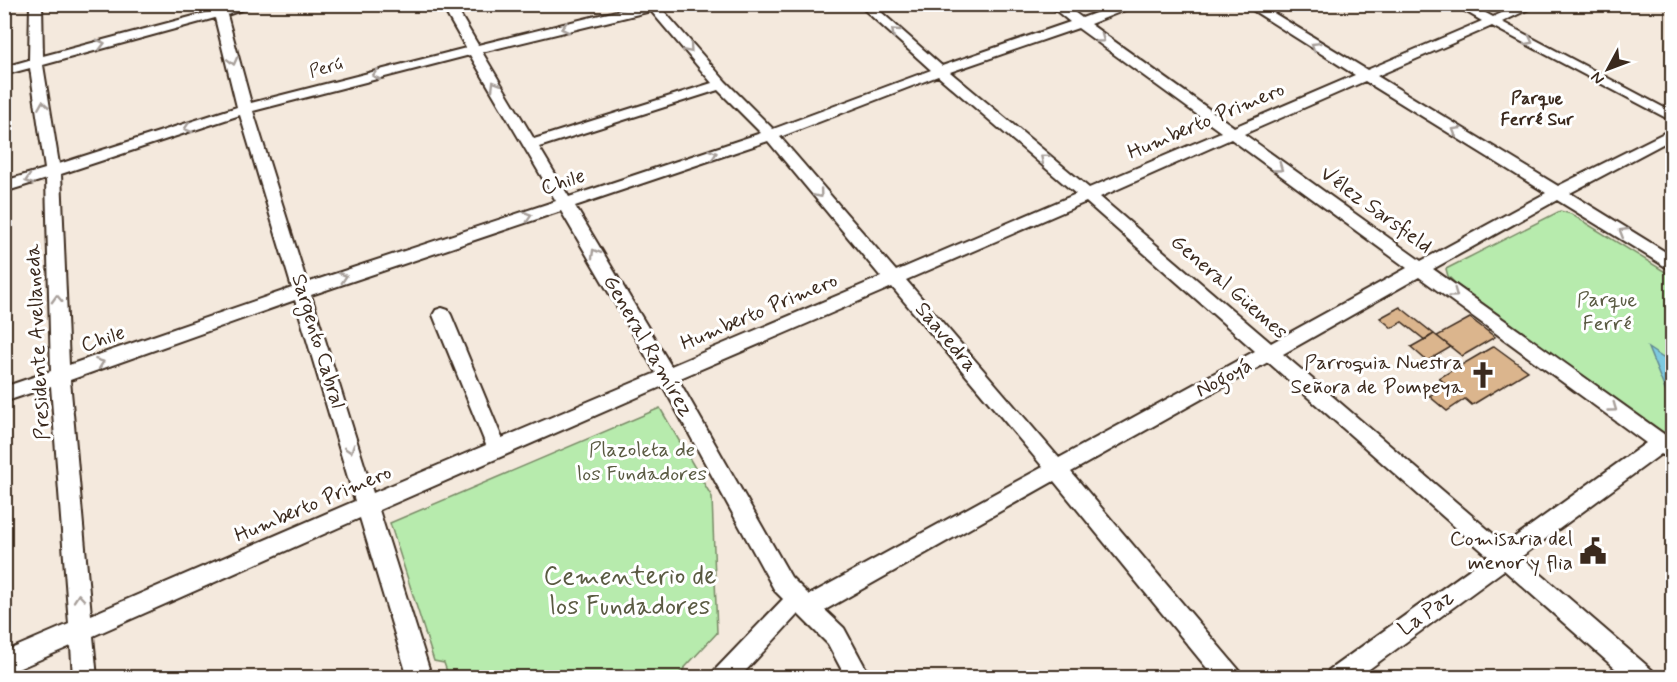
<svg xmlns="http://www.w3.org/2000/svg" width="1677" height="682" font-family="Mynerve,sans-serif">
  <style>
    .green { fill: #b7ebad; stroke: #798a66; stroke-width: 1.5 }
    .water { fill: #7ec9df; stroke: #638992; stroke-width: 1.5 }
    .building { fill: #dbb58d; stroke: #3b2a1e; stroke-width: 1.5 }
    .lines { fill: none; stroke-linecap: round; stroke-linejoin: round }
    .minor-casing { stroke: #3b2a1e; stroke-width: 4 }
    .minor { fill: #fff; fill-rule: evenodd }
    .oneway { stroke: #a79f9a }
    .labels { text-anchor: middle; dominant-baseline: central; stroke-width: 6; stroke-linejoin: round; paint-order: stroke }
    .far-street-label { font-size: 18px; fill: #3b2a1e; stroke: #fff }
    .far-neighbourhood-label { font-size: 18px; font-weight: bold; fill: #3b2a1e; stroke: #fff }
    .street-label { font-size: 21px; fill: #3b2a1e; stroke: #fff }
    .park-label { font-size: 21px; fill: #5a5a42; stroke: #fff }
    .poi-label { font-size: 21px; fill: #3b2a1e; stroke: #fff; text-anchor: end }
    .near-park-label { font-size: 26px; fill: #5a5a42; stroke: #fff }
  </style>
  <rect width="100%" height="100%" fill="#f4e9dd"/>
  <filter id="ink" filterUnits="userSpaceOnUse"><feTurbulence type="fractalNoise" baseFrequency=".0167" numOctaves="2"/><feDisplacementMap in="SourceGraphic" scale="12" xChannelSelector="R" yChannelSelector="G"/><feConvolveMatrix kernelMatrix="1 2 1 2 8 2 1 2 1" color-interpolation-filters="sRGB"/></filter>
  <g filter="url(#ink)">
    <!-- green -->
    <path class="green" d="M1560,211L1571,214L1672,276V440L1458,286L1448,276L1446,269Z
      M660,408L712,497L717,633L676,677H449L444,663L434,661L390,523Z"/>
    <!-- water -->
    <path class="water" d="M1648,348L1672,364V387L1666,392Z"/>
    <!-- building -->
    <path class="building" d="M1400,307L1434,334L1425,340L1402,322L1392,328L1380,318Z
      M1470,318L1495,337L1462,356L1437,336Z
      M1434,334L1451,347L1427,361L1411,347Z
      M1494,346L1528,371L1472,405L1465,399L1447,411L1429,396L1447,385L1439,378Z"/>
    <g class="lines">
      <defs>
        <path id="minor" d="M30,4H42L43,56L213,11L212,4H224L225,7L236,4H258L227,15L251,103L466,48L441,4H454L478,45L645,4H667L662,9L726,82L773,129L931,70L858,4H872L942,66L1070,22L1048,4H1063L1082,18L1120,4H1140L1090,24L1234,127L1355,75L1243,4H1259L1367,70L1482,21L1453,4H1469L1493,17L1521,4H1539L1502,22L1672,112V121L1492,26L1377,76L1558,186L1672,129V139L1570,193L1672,256V269L1666,267L1557,200L1433,269L1672,440V459L1661,454L1521,557L1652,670L1656,678H1626L1504,570L1357,678H1325L1329,670L1488,556L1268,362L1071,472L1239,670L1243,678H1215L1054,481L825,610L844,628L871,678H846L828,644L798,614L739,678H711L715,670L783,599L775,591L663,386L379,510L432,678H408L360,518L93,636L97,678H73L71,646L4,675V652L69,624L51,386L4,402V387L51,371L46,179L4,192V181L45,169L30,68L4,75V67L29,60ZM651,11L712,83L534,139L482,52ZM215,18L237,107L59,164L43,65ZM1078,28L1221,132L1089,188L950,72ZM470,55L556,201L307,283L253,111ZM938,76L1076,194L896,271L780,137ZM1365,81L1546,193L1421,261L1244,134ZM718,90L761,133L569,197L539,147ZM240,115L292,288L69,365L61,174ZM1231,139L1407,268L1271,343L1100,197ZM768,141L881,277L671,366L575,206ZM1086,202L1255,351L1059,458L906,280ZM561,211L656,373L502,438L451,315L448,310L442,308L436,310L433,315L486,445L373,493L311,295ZM1419,277L1646,443L1505,544L1283,354ZM892,287L1043,467L809,595L791,577L678,379ZM295,300L355,501L91,615L70,380Z
          M1660,4H1672V11Z"/>
      </defs>
      <!-- minor casing -->
      <use href="#minor" class="minor-casing"/>
      <!-- minor -->
      <use href="#minor" class="minor"/>
    </g>
    <!-- one-way arrows -->
    <defs><path id="oneway-chevron" d="M-2-3.5L2.5 0L-2 3.5" fill="none" stroke-width="1.6" stroke-linecap="round" stroke-linejoin="round" transform="scale(1.5)"/></defs>
    <g class="oneway">
      <use href="#oneway-chevron" transform="translate(565 28) rotate(166)"/>
      <use href="#oneway-chevron" transform="translate(895 32) rotate(-139)"/>
      <use href="#oneway-chevron" transform="translate(1101 39) rotate(36)"/>
      <use href="#oneway-chevron" transform="translate(1529 41) rotate(28)"/>
      <use href="#oneway-chevron" transform="translate(101 44) rotate(-15)"/>
      <use href="#oneway-chevron" transform="translate(1315 46) rotate(-148)"/>
      <use href="#oneway-chevron" transform="translate(689 49) rotate(49)"/>
      <use href="#oneway-chevron" transform="translate(233 61) rotate(76)"/>
      <use href="#oneway-chevron" transform="translate(376 75) rotate(165)"/>
      <use href="#oneway-chevron" transform="translate(495 85) rotate(-121)"/>
      <use href="#oneway-chevron" transform="translate(43 105) rotate(-99)"/>
      <use href="#oneway-chevron" transform="translate(188 128) rotate(162)"/>
      <use href="#oneway-chevron" transform="translate(1456 131) rotate(-149)"/>
      <use href="#oneway-chevron" transform="translate(713 154) rotate(-18)"/>
      <use href="#oneway-chevron" transform="translate(1044 158) rotate(-140)"/>
      <use href="#oneway-chevron" transform="translate(1279 168) rotate(36)"/>
      <use href="#oneway-chevron" transform="translate(29 180) rotate(162)"/>
      <use href="#oneway-chevron" transform="translate(819 194) rotate(50)"/>
      <use href="#oneway-chevron" transform="translate(528 216) rotate(-18)"/>
      <use href="#oneway-chevron" transform="translate(1623 232) rotate(-149)"/>
      <use href="#oneway-chevron" transform="translate(595 253) rotate(-120)"/>
      <use href="#oneway-chevron" transform="translate(343 277) rotate(-18)"/>
      <use href="#oneway-chevron" transform="translate(1454 294) rotate(36)"/>
      <use href="#oneway-chevron" transform="translate(57 299) rotate(-92)"/>
      <use href="#oneway-chevron" transform="translate(100 363) rotate(-20)"/>
      <use href="#oneway-chevron" transform="translate(1613 408) rotate(36)"/>
      <use href="#oneway-chevron" transform="translate(350 449) rotate(73)"/>
      <use href="#oneway-chevron" transform="translate(79 598) rotate(-95)"/>
    </g>
  </g>
  <!-- icons -->
  <defs>
    <symbol id="church-bare" viewBox="-9 -9 18 18"><path d="M-1.2-6h2.4v3.5h3.3v2.4h-3.3V6h-2.4V-.1h-3.3v-2.4h3.3Z" fill="#3b2a1e" stroke="#fff" stroke-width="2.5" paint-order="stroke"/></symbol>
    <symbol id="civic-bare" viewBox="-9 -9 18 18"><path d="M-.6-6.5H3V-4.5H.6V-3L4-1V1h2V6H-6V1h2V-1L-.6-3ZM-1.2 2.5V6h2.4V2.5Z" fill="#3b2a1e" stroke="#fff" stroke-width="2.5" paint-order="stroke"/></symbol>
  </defs>
  <g fill-rule="evenodd">
    <use href="#church-bare" x="1464" y="356" width="38" height="38"/>
    <use href="#civic-bare" x="1574" y="532" width="38" height="38"/>
  </g>
  <g class="labels">
    <!-- far-street labels -->
    <g class="far-street-label">
      <text transform="translate(326 68) rotate(-15)">Perú</text>
    </g>
    <!-- far-neighbourhood labels -->
    <g class="far-neighbourhood-label">
      <text x="1537" y="99">Parque<tspan x="1537" dy="21">Ferré Sur</tspan></text>
    </g>
    <!-- street labels -->
    <g class="street-label">
      <text transform="translate(1206 121) rotate(-23)">Humberto Primero</text>
      <text transform="translate(563 182) rotate(-18)">Chile</text>
      <text transform="translate(1376 210) rotate(36)">Vélez Sarsfield</text>
      <text transform="translate(1229 287) rotate(41)">General Güemes</text>
      <text transform="translate(759 312) rotate(-23)">Humberto Primero</text>
      <text transform="translate(946 337) rotate(50)">Saavedra</text>
      <text transform="translate(103 339) rotate(-19)">Chile</text>
      <text transform="translate(318 341) rotate(73)">Sargento Cabral</text>
      <text transform="translate(38 342) rotate(-93)">Presidente Avellaneda</text>
      <text transform="translate(648 346) rotate(60)">General Ramírez</text>
      <text transform="translate(1224 378) rotate(-28)">Nogoyá</text>
      <text transform="translate(313 504) rotate(-23)">Humberto Primero</text>
      <text transform="translate(1426 613) rotate(-36)">La Paz</text>
    </g>
    <!-- park labels -->
    <g class="park-label">
      <text x="1607" y="300">Parque<tspan x="1607" dy="24">Ferré</tspan></text>
      <text x="642" y="450">Plazoleta de<tspan x="642" dy="24">los Fundadores</tspan></text>
    </g>
    <!-- poi labels -->
    <g class="poi-label">
      <text x="1463" y="363">Parroquia Nuestra<tspan x="1463" dy="24">Señora de Pompeya</tspan></text>
      <text x="1573" y="539">Comisaria del<tspan x="1573" dy="24">menor y flia</tspan></text>
    </g>
    <!-- near-park labels -->
    <g class="near-park-label">
      <text x="630" y="577">Cementerio de<tspan x="630" dy="30">los Fundadores</tspan></text>
    </g>
  </g>
  <!-- margin -->
  <rect width="1677" height="682" fill="none" stroke="#fff" stroke-width="24"/>
  <rect x="12" y="12" width="1653" height="658" fill="none" stroke="#3b2a1e" stroke-width="2" filter="url(#ink)"/>
  <!-- north arrow -->
  <g transform="translate(1608 69) rotate(229)" stroke="#ffffff" stroke-width="4.5" paint-order="stroke">
  <path d="M0-4.5L10 22L0 15L-10 22Z" fill="#3b2a1e"/>
  <text y="-9" font-size="16" font-weight="bold" text-anchor="middle" fill="#3b2a1e">N</text>
  </g>
</svg>
